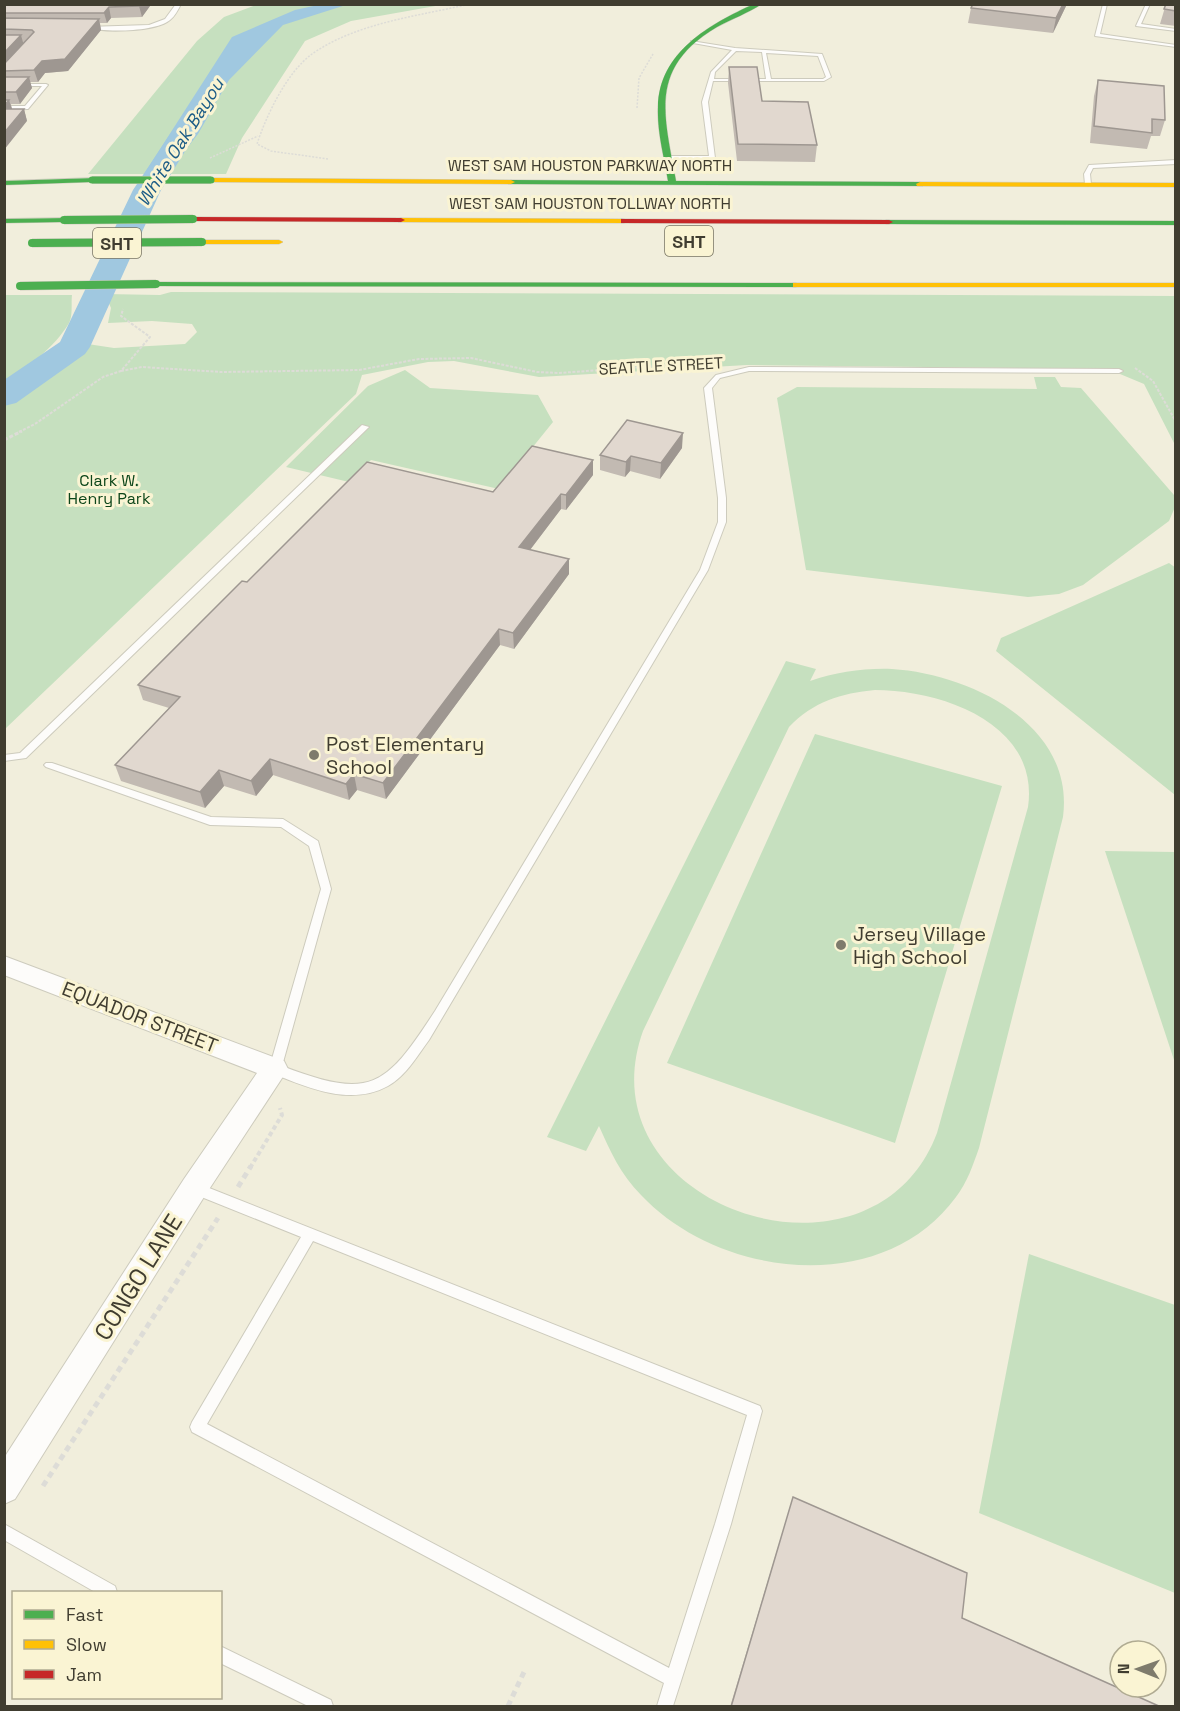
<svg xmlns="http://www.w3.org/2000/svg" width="1180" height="1711" font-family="'Space Grotesk',sans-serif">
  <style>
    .green { fill: #c6e0bf; fill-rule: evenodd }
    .water { fill: #a0c8e0 }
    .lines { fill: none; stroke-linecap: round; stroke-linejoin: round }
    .river { fill: #a0c8e0; fill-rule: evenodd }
    .lane-casing { stroke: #cdcbbd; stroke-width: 2 }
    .street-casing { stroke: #cdcbbd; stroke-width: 2 }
    .fast-casing { stroke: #cdcbbd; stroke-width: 1 }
    .slow-casing { stroke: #cdcbbd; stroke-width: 1 }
    .jam-casing { stroke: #cdcbbd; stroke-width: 1 }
    .path-far4 { stroke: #dddcd7; stroke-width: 1.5; stroke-dasharray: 2 1.5; stroke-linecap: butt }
    .path-far3 { stroke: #dddcd7; stroke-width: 2; stroke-dasharray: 3 1.5; stroke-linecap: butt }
    .path-far2 { stroke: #dddcd7; stroke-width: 3; stroke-dasharray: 4 2; stroke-linecap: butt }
    .path-far1 { stroke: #dddcd7; stroke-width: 4; stroke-dasharray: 4.5 3; stroke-linecap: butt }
    .path { stroke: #dddcd7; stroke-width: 5; stroke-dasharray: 6 4.5; stroke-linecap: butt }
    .lane { fill: #fdfcfa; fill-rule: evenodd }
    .street { fill: #fdfcfa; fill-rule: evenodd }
    .fast { fill: #4caf50; fill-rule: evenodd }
    .slow { fill: #ffc107; fill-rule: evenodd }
    .jam { fill: #c62828; fill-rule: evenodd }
    .fast-bridge-far1-casing { stroke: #cdcbbd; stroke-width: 8; stroke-linecap: butt }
    .fast-bridge-casing { stroke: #cdcbbd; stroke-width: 9; stroke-linecap: butt }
    .fast-bridge-far1 { stroke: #4caf50; stroke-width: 7 }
    .fast-bridge { stroke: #4caf50; stroke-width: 8 }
    .wall { fill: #c2bab2 }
    .shaded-wall { fill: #9e9791 }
    .building { fill: #e1d8cf; stroke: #9e9791; stroke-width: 1.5 }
    .poi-dot { fill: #7e7b6c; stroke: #faf4d3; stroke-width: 2 }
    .labels { text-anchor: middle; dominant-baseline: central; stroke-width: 6; stroke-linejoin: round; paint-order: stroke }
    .far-street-label { font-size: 16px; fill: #403d30; stroke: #faf4d3 }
    .far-park-label { font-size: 16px; fill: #0d461a; stroke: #faf4d3 }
    .far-water-label { font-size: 18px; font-style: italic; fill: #1c5c86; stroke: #faf4d3 }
    .shield { fill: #faf4d3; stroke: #787461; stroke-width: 1.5 }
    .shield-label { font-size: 18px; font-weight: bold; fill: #403d30 }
    .poi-label { font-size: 20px; fill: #403d30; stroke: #faf4d3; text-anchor: start }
    .street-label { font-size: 20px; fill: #403d30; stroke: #faf4d3 }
    .near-street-label { font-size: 24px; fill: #403d30; stroke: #faf4d3 }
  </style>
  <rect width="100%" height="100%" fill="#f1eedc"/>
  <!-- green -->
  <path class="green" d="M259,4L441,5L351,21L305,41L242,138L226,174H88L197,41L224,17Z
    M171,292L1175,296V445L1144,384L1108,369L747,365L539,377L454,361L428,362L362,375L356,394L5,729V402L24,392L81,343L114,348L185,344L197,332L192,324L152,321L108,323L111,308L105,294L160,295Z
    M5,295H72C71,303 73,316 69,323C55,347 27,368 5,382Z
    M405,370L430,388L538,395L553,422L499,489L371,460L349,482L286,467L368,386Z
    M1034,377H1055L1061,387L1081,388L1174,495L1175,507L1169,521L1083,585L1059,594L1028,597L806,570L777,398L797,387L1037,389Z
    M1169,563L1176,568L1175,795L996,651L1001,638Z
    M786,661L816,669L810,681C837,672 864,668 892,669C971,674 1075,725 1063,817L979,1148C973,1165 967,1183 956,1197C882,1298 719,1278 641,1195C621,1175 610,1151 599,1126L586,1151L547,1137ZM875,690C942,690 1040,724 1028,807L937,1133C872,1305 580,1207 643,1031L789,727C813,702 841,693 875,690Z
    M815,734L1002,786L895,1143L667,1063Z
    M1105,851L1175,852V1063Z
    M1029,1254L1175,1305V1593L979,1513Z"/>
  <!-- water -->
  <path class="water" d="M318,5H346L283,25L229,80L198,134L167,174H144L232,37L295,10Z"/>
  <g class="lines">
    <!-- river -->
    <path class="river" d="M184,124L193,127L197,132L161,190L90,347L85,354L16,403L4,406V380L60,342L133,190L175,127Z"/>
    <defs>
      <path id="lane" d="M176,4H181C178,10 175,16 170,20C156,32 103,33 87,27L149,25L165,19Z
        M1103,4H1107L1100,34L1176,45V47L1095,36Z
        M1146,4H1150L1141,24L1176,29V31L1136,26Z
        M691,41L735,48L822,54L831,77L824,81H713L708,102L715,158L712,160L667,159L666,158L669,156H709L702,102L711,72L732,50L693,43ZM736,51L762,52L766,79H714L715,72ZM766,53L818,56L826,77L823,79H771Z
        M4,84H46L48,85L28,109L4,110V106H25L42,86H4Z
        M1176,160V164L1093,168L1090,174L1091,184L1088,186L1085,184L1084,174L1089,165Z
        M749,367L1119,369L1123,371L1119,373L749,371L720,378L712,388L726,498V522L708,570L429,1040C417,1056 406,1076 388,1086C350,1107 307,1087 271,1073L269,1069L321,889L309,846L281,827L210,825L46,767L44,765L46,763H52L211,817L283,819L318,841L331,889L282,1066C371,1100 385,1088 435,1011L700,570L718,522V498L704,388L716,375Z
        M362,425L369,427L26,758L4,761V755L20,753Z
        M194,1182L760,1406L762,1411L731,1524L673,1706H657L664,1683L192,1432L190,1427L192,1422L301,1237L189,1192L188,1188L189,1184ZM313,1241L747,1415L715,1524L669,1668L207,1424Z
        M4,1524L115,1586L117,1592H95L4,1540Z
        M220,1646L331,1700L333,1706H308L220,1663Z"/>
      <path id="street" d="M4,956L284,1061L288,1069L204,1197L15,1499L4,1504V1458L184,1179L257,1073L4,975Z"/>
      <path id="fast" d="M754,4H762C748,13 732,19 717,27C648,68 664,114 676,181L920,182L924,184L923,186L508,184L507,182L511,180L668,181C664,156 657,132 658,107C659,52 710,24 754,4Z
        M95,178V182H92L4,185V181Z
        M67,218L68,220L64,222L4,223V219Z
        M886,220L1176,221V225L889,224H886Z
        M153,282L796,283L800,285L796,287L156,286L152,284Z"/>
      <path id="slow" d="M211,178L511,180L515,182L511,184L208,182L207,180Z
        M920,182L1176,183V187L917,186L916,184Z
        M401,218L624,219L628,221L624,223L398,222L397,220Z
        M199,240H279L283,242L279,244H199Z
        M793,283H1176V287H793Z"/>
      <path id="jam" d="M193,217L401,218L405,220L401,222L190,221V217Z
        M624,219L889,220L893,222L889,224L621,223V219Z"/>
    </defs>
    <!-- lane casing -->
    <use href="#lane" class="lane-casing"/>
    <!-- street casing -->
    <use href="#street" class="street-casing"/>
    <!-- fast casing -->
    <use href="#fast" class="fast-casing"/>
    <!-- slow casing -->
    <use href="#slow" class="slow-casing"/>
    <!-- jam casing -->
    <use href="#jam" class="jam-casing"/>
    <!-- path-far4 -->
    <path class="path-far4" d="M637,108L639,78L653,54
      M210,158L258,136
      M328,159L271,151L257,144C266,116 287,72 312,54C356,23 418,16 470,4"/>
    <!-- path-far3 -->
    <path class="path-far3" d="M1135,368L1153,381L1176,422
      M121,371L142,367L221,372L359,370L419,359L471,358L537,372L559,373L711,362
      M19,432L35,424L103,377L121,371L150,337L121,316L123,309"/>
    <!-- path-far2 -->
    <path class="path-far2" d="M4,440L22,431"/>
    <!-- path-far1 -->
    <path class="path-far1" d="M250,1168L282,1115L280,1108"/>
    <!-- path -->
    <path class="path" d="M238,1187L251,1166
      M43,1486L218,1218
      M508,1706L524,1672"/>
    <!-- lane -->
    <use href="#lane" class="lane"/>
    <!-- street -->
    <use href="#street" class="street"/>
    <!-- fast -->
    <use href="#fast" class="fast"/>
    <!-- slow -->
    <use href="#slow" class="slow"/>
    <!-- jam -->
    <use href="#jam" class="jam"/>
    <defs>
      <path id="fast-bridge-far1" d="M92,180H211"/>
      <path id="fast-bridge" d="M64,220L193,219
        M32,243L202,242
        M20,286L156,284"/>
    </defs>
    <!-- fast-bridge-far1 casing -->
    <use href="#fast-bridge-far1" class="fast-bridge-far1-casing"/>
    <!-- fast-bridge casing -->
    <use href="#fast-bridge" class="fast-bridge-casing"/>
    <!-- fast-bridge-far1 -->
    <use href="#fast-bridge-far1" class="fast-bridge-far1"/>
    <!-- fast-bridge -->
    <use href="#fast-bridge" class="fast-bridge"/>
  </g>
  <!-- wall -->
  <path class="wall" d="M4,4H173L171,6H150L142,17L111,18L107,23H100L101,30L68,71L45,73L38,82H30L32,88L20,104H11L12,109H24L27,121L4,106Z
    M181,4H199L198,6H182Z
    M1067,4L1053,33L968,23L971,8Z
    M1166,4H1176V26L1160,24Z
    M729,67L762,101L817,145L815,162L737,161L728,83Z
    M1098,80L1165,120L1160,136H1151L1147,149L1090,143L1094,96Z
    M682,448L660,479L630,471L625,477L600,470V455Z
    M593,475L566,510L561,509L530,550L569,559V574L514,649L500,645L386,799L357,790L349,800L273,775L256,796L224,786L205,808L121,781L115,765L169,708L143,700L138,685L247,582L493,492Z
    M793,1497L962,1618L1161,1707H730Z"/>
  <!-- shaded-wall -->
  <path class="shaded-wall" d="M141,4H150V6L142,17L139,6Z
    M1063,4H1067L1053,33L1056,18Z
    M109,7L111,18L107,23L104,13Z
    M99,19L101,30L68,71L45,73L38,82L34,70L42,61Z
    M21,35L24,46L4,68V53Z
    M29,77L32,88L20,104L16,92Z
    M9,100L13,112L7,119L4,106Z
    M24,109L27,121L4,150V133Z
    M683,433L682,448L660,479L661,463Z
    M631,456L630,471L625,477L626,462Z
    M593,460V475L566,510V495Z
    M561,494V509L520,563L519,547Z
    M569,559V574L514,649L513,633Z
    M499,629L500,645L386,799L383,783Z
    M270,759L273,775L256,796L251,781Z
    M219,770L224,786L205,808L200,792Z
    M354,774L357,790L349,800L346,784Z"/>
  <!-- building -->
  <path class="building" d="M4,4H141L139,6L109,7L104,13H4Z
    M973,4H1063L1056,18L971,8Z
    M1166,4H1176V11L1164,9Z
    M4,18L99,19L65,59L42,61L34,70L4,71V64L34,32L32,30L4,29Z
    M4,35H21L4,53Z
    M729,67H757L762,101L808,102L817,145L738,144Z
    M4,77H29L16,92H4Z
    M1098,80L1164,86L1165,120L1152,119V133L1094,126Z
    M4,100H9L4,106Z
    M4,107H8L6,109H24L4,133Z
    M627,420L683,433L661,463L631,456L626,462L600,455Z
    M532,446L593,460L566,495L561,494L519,547L569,559L513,633L499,629L383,783L354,774L346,784L270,759L251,781L219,770L200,792L115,765L180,697L138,685L242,581L247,582L367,462L493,492Z
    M793,1497L967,1573L962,1618L1161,1707H731Z"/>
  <!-- markers -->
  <g class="poi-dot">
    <circle cx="314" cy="755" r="6"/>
    <circle cx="841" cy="945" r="6"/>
  </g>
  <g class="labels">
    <!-- far-street labels -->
    <g class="far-street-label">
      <text x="590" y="165">WEST SAM HOUSTON PARKWAY NORTH</text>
      <text x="590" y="203">WEST SAM HOUSTON TOLLWAY NORTH</text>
      <text transform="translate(661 366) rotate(-3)">SEATTLE STREET</text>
    </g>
    <!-- far-park labels -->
    <g class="far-park-label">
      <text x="109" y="480">Clark W.<tspan x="109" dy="18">Henry Park</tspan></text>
    </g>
    <!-- far-water labels -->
    <g class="far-water-label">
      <text transform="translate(180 142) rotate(-58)">White Oak Bayou</text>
    </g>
    <!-- shield labels -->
    <g class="shield">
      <rect x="665" y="226" width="48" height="30" rx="4.5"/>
      <rect x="93" y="228" width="48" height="30" rx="4.5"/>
    </g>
    <g class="shield-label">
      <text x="689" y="241">SHT</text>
      <text x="117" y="243">SHT</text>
    </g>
    <!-- poi labels -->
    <g class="poi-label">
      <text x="326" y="744">Post Elementary<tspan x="326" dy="23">School</tspan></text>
      <text x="853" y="934">Jersey Village<tspan x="853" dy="23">High School</tspan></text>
    </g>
    <!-- street labels -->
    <g class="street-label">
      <text transform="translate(140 1017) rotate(21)">EQUADOR STREET</text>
    </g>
    <!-- near-street labels -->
    <g class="near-street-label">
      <text transform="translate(138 1277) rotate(-58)">CONGO LANE</text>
    </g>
  </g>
  <!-- border -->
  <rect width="1180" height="1711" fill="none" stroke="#403d30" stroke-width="12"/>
  <!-- legend -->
  <rect x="12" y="1591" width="210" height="108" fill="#faf4d3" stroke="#b0ab92" stroke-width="1.5"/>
  <rect x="24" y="1610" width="30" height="9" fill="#4caf50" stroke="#b0ab92" stroke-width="1.5"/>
  <text x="66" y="1621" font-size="18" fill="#403d30">Fast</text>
  <rect x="24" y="1640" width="30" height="9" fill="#ffc107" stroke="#b0ab92" stroke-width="1.5"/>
  <text x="66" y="1651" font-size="18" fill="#403d30">Slow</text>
  <rect x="24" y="1670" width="30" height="9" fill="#c62828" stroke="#b0ab92" stroke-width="1.5"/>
  <text x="66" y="1681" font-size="18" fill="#403d30">Jam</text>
  <!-- north arrow -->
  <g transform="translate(1138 1669) rotate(271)"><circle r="28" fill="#faf4d3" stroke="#b0ab92" stroke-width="1.5"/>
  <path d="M0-4.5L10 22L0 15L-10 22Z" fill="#7e7b6c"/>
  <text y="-9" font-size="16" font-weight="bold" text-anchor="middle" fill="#403d30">N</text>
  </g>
</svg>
